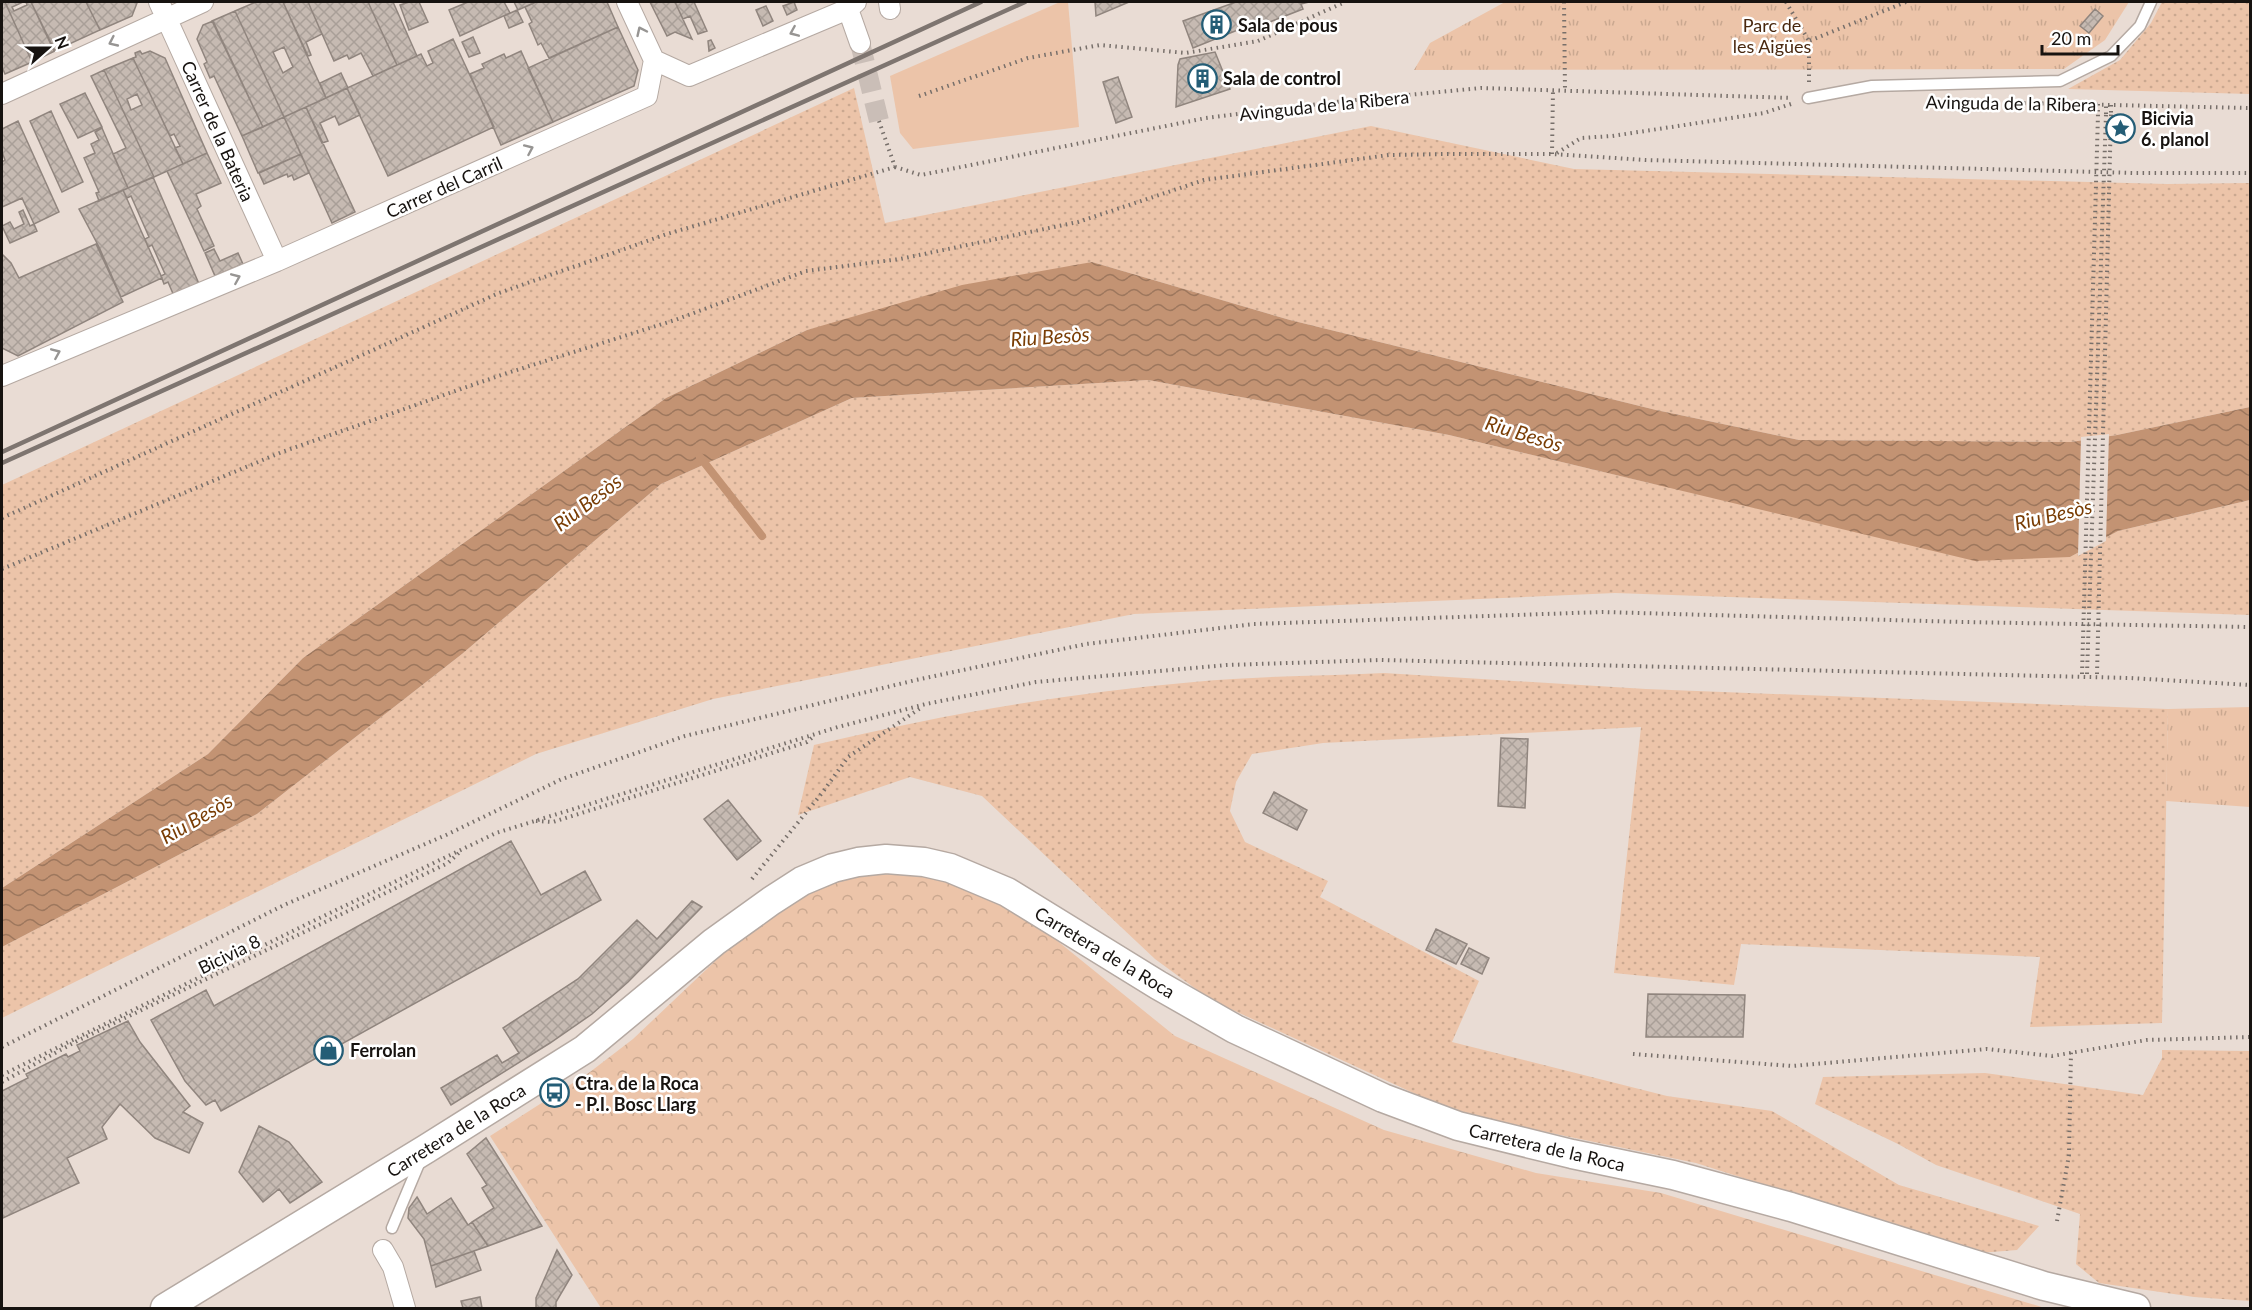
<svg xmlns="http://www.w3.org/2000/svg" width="2252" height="1310" font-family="Lato,sans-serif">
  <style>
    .grass { fill: url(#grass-dots) }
    .forest { fill: url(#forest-crowns) }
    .park { fill: url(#park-tufts) }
    .garden { fill: #ecc4a9 }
    .water { fill: url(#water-waves) }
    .pier { fill: #e9dcd4 }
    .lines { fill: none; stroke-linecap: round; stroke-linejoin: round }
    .stream { stroke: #c39373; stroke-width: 8 }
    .building { fill: url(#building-cross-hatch); stroke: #90857e; stroke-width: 1.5; fill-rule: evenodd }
    .street-tunnel { stroke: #cabeb7; stroke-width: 20; stroke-dasharray: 20 10; stroke-linecap: butt }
    .lane-casing { stroke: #b5a9a2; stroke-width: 13 }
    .street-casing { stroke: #b5a9a2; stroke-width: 22 }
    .secondary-casing { stroke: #b5a9a2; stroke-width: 31 }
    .path { stroke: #776f6a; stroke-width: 4; stroke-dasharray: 1.5 4.5; stroke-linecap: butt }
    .lane { stroke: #fff; stroke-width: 10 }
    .street { stroke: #fff; stroke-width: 20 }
    .secondary { stroke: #fff; stroke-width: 28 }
    .rail { stroke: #7e7570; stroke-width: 4.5 }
    .path-bridge { stroke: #776f6a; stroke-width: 4; stroke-dasharray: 1.5 4.5; stroke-linecap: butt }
    .oneway { stroke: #979593 }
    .labels { text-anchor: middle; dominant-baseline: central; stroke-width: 5; stroke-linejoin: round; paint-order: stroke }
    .poi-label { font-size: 18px; font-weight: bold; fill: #171310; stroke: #fff; text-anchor: start }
    .park-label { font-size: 18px; fill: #49280f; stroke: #fff }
    .street-label { font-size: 18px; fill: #171310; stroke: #fff }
    .water-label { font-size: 20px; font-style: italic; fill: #793d05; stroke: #fff }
  </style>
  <defs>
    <pattern id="grass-dots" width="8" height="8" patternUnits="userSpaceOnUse" patternTransform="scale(1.5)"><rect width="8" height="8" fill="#ecc4a9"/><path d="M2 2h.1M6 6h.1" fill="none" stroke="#caa890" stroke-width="1.8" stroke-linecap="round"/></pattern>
    <pattern id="forest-crowns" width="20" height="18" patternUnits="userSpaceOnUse" patternTransform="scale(1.5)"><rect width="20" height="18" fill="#ecc4a9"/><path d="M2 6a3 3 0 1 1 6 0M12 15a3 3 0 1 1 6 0" fill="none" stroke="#caa890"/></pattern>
    <pattern id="park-tufts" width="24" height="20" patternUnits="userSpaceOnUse" patternTransform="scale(1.5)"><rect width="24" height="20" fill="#ecc4a9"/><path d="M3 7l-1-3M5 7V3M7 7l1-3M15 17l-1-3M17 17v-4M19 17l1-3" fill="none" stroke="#caa890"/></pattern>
    <pattern id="water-waves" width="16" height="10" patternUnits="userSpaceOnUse" patternTransform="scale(1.5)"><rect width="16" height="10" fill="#c39373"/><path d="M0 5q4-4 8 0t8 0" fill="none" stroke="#9d775d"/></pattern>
    <pattern id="building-cross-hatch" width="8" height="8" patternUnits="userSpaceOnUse" patternTransform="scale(1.5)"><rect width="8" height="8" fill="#c6bab2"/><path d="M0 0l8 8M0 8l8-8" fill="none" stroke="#a99f98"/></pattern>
  </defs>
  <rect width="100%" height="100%" fill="#e9dcd4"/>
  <!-- grass -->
  <path class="grass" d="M2162,2H2250V94L2068,89L2120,60L2151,23Z
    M854,88L885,223L1371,126L1574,169L2167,184L2250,183V407L2117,435L2071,442L1799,440L1656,410L1290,320L1092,262L807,330L666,398L303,658L208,754L2,888V485Z
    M1148,380L1449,435L1654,484L2070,557L2118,531L2250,500V615L1615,593L1134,614L713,699L536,754L2,1018V947L257,814L462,654L661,484L852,398Z
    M1384,673L1646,689L2168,709L2162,1023L2030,1027L2040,957L1741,944L1734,985L1614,973L1641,727L1323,743L1252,754L1236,782L1230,811L1245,842L1328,881L1320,897L1479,981L1452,1042L1667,1096L1772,1111L1899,1185L2039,1226L2017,1250L1979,1253L1696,1163L1459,1114L1211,1000L1155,959L982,796L910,777L798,815L814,745C939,715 1066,693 1194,682C1257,676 1321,676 1384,673Z
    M2162,1050L2250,1051V1301L2194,1297L2099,1283L2076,1264L2080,1214L1936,1165L1898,1144L1815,1104L1823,1077L1985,1073L2143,1095L2162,1058Z"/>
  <!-- forest -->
  <path class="forest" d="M900,845L946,851L1175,1036L1384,1130L1536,1173L1661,1193L2045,1308H601L490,1136L590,1072L633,1039L748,930L855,857Z"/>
  <!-- park -->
  <path class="park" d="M1505,2H2129L2105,40L2064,69L1414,70L1430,43Z
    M2250,707V807L2166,801L2168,709Z"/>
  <!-- garden -->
  <path class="garden" d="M1060,2H1068L1079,127L913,149L900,133L890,76Z"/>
  <!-- water -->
  <path class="water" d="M1092,262L1290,320L1656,410L1799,440L2071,442L2117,435L2250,407V500L2118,531L2070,557L1975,561L1449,435L1148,380L852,398L661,484L462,654L257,814L2,947V888L208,754L303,658L666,398L807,330L962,285Z"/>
  <!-- pier -->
  <path class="pier" d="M2109,434L2106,541L2078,556L2081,437Z"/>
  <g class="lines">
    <!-- stream -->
    <path class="stream" d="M700,457L762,536"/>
  </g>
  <!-- building -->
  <path class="building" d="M2,2H5L32,62L5,74L2,67Z
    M5,2H23L12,7L14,11L27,5L26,2H31L55,51L32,62Z
    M31,2H86L100,30L54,51Z
    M86,2H136L137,3L132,16L100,30Z
    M256,2H283L326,98L284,117L235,11ZM284,47L293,67L283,73L273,52Z
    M283,2H308L322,34L306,42L311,55L308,56Z
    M308,2H368L397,65L373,76L361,53L349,59L347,55L334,61Z
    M368,2H393L417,56L397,65Z
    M409,2H419L428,22L409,30L400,5Z
    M468,2H504L510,13L460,36L449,10Z
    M514,2H536L518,10Z
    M536,2H607L618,27L549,58L541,43L538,45L529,24L532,22L525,7Z
    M650,2H675L692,39L675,32L667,36Z
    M675,2H694L707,31L698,34L690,16L683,19Z
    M794,2L797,10L787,15L783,6Z
    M1095,2H1129L1096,16Z
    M1236,2H1309L1301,4L1303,9L1257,27L1255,23L1193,48L1183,21Z
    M766,6L773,21L763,26L756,10Z
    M2095,9L2103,16L2089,33L2080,26Z
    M517,10L523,22L509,28L504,16Z
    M235,11L284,117L263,127L212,21Z
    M213,21L263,127L242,136L214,76L210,78L204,64L207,62L197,39L203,25Z
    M618,27L638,70L634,86L553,122L528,68Z
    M473,37L480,53L469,57L462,42Z
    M453,39L494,127L388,176L347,88L421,54L427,66L433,63L428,51Z
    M711,40L715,48L709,51L708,41Z
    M140,51L142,54L150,51L165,58L207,153L183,164L175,148L180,146L174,134L170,136L133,58L136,57L135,53Z
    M521,51L553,122L501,145L470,74L484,68L482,64L504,54L506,58Z
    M1215,52L1230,89L1176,107L1178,65L1180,59Z
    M133,58L183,164L154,177L104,70ZM137,94L142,105L131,110L127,99Z
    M104,70L154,177L128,188L113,154L126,148L91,76Z
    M341,73L348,88L326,98L320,83Z
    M1118,77L1132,117L1116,123L1103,82Z
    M347,88L360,115L339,125L335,116L320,123L328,141L322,143L306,107Z
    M85,93L102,127L78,138L60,104Z
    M306,107L355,212L332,223L284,117Z
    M51,111L83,182L62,192L30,121Z
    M284,117L301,154L258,173L242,136Z
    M18,121L59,212L34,224L22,198L2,207V162L5,160L2,152V129Z
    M102,128L128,188L99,201L96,193L99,192L84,158L95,153L91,144L99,140L95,132Z
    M207,153L221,183L196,194L201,206L197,209L214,246L204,251L167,171Z
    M301,154L309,173L294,180L292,175L288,177L287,174L264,184L259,173Z
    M153,177L199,284L174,296L168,282L164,284L161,276L165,274L152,245L148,247L145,239L149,237L131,196L127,198L123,190Z
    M123,190L162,278L121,297L99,247L79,209Z
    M23,210L30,226L34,224L37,231L10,243L2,226L10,222L14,229L24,224L19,212Z
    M96,244L123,302L18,356L2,348V254L11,263L19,278Z
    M214,249L220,261L238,253L243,264L215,276L205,253Z
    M1501,738L1528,739L1525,808L1498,806Z
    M1274,792L1307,810L1297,830L1263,813Z
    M728,800L761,841L737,860L704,819Z
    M511,841L541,895L585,871L601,900L221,1111L215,1100L206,1105L185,1081L151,1020L206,990L214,1006Z
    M692,901L702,907L628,982L592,1014L550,1043L451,1105L441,1088L497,1055L502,1063L519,1053L503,1028L578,979L637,920L657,939Z
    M1436,929L1467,944L1456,964L1426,950Z
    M1469,948L1489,958L1482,974L1461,964Z
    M1648,994L1745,995L1743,1037H1646Z
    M128,1021L140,1042L190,1106L183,1112L203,1123L189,1153L155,1138L120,1104L102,1127L107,1139L67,1158L79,1183L3,1218L2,1214V1091L28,1078L26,1074L66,1054L68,1057L80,1051L77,1045Z
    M259,1126L289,1142L322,1182L290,1203L279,1189L263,1202L239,1172Z
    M486,1138L542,1226L488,1246L472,1222L494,1208L482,1188L487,1185L467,1154Z
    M417,1197L427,1214L451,1198L468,1225L472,1222L488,1246L431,1266L424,1239L408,1218L409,1208Z
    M557,1250L572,1275L556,1302V1308H536V1298Z
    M474,1251L481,1270L436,1287L431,1266Z
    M480,1297L482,1308H463L461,1301Z"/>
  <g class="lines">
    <!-- street-tunnel -->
    <path class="street-tunnel" d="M860,43L879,121"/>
    <defs>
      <path id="lane" d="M1808,98L1872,86L2060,81L2111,56L2140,26L2151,2
        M392,1228L421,1159"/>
      <path id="street" d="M159,2L277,261
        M627,2L654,60
        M889,2L890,9
        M848,9L860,43
        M654,60L689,76L848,9L856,2
        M2,94L203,2
        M2,376L277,261L647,96L654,60
        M383,1250L393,1267L405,1308"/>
      <path id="secondary" d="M165,1308L426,1149L585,1049L714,942L771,901L802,881L833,868L858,862L886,859L924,862L950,868L1007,892L1158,985L1235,1029L1383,1098L1458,1126L1572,1154L1673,1175L1791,1207L2044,1286L2136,1308"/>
    </defs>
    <!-- lane casing -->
    <use href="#lane" class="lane-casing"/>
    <!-- street casing -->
    <use href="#street" class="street-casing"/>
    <!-- secondary casing -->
    <use href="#secondary" class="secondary-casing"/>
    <!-- path -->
    <path class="path" d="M1564,2L1565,91
      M1786,2L1809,41
      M1809,82V41L1906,2
      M919,96L1028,58L1100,45L1186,53L1258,41L1345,2
      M2018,103L2250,108
      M2098,104V114
      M2111,105V114
      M2106,114V105
      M879,121L895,167
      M1557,153L1581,138L1612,136L1764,113L1794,103
      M1552,154L1553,90
      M895,167L921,175L1206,118L1335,102L1481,88L1792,98
      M2,518L499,293L667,234L895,167
      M2,569L282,452L501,375L675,320L806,271L900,259L1078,222L1204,180L1389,155L1448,154H1552L1646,160L2135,173H2250
      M536,821L553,822L807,742L814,736
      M752,879L822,793L848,757L922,707
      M2,1047L284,905L446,835L562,779L685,736L916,680L1086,644L1254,624L1603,612L1963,622L2250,627
      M1633,1054L1792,1066L1987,1049L2052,1056L2147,1040L2250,1037
      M2,1075L305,925L496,833L838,727L926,704L1036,682L1227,665L1380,660L2130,678L2250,685
      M2,1082L77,1041L448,863L462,850
      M2057,1221L2069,1155L2071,1052"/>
    <!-- lane -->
    <use href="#lane" class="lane"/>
    <!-- street -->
    <use href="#street" class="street"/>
    <!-- secondary -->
    <use href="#secondary" class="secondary"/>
    <!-- rail -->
    <path class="rail" d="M2,452L981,2
      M2,463L1025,2"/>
    <!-- path-bridge -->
    <path class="path-bridge" d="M2082,674L2098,114
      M2087,674L2106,114
      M2097,674L2111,114"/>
  </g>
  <!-- one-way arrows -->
  <defs><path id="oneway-chevron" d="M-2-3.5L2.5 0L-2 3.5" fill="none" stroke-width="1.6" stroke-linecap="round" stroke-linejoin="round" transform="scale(1.5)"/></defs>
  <g class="oneway">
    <use href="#oneway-chevron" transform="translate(641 31) rotate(-115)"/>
    <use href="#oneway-chevron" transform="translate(794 32) rotate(157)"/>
    <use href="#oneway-chevron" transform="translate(113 42) rotate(155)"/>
    <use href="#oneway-chevron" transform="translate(529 149) rotate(-24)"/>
    <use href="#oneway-chevron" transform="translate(236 278) rotate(-23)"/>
    <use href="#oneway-chevron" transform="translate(56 353) rotate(-23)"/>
  </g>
  <!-- icons -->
  <defs>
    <symbol id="building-ring" viewBox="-11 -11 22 22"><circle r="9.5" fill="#fff" stroke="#245d76" stroke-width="1.5"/><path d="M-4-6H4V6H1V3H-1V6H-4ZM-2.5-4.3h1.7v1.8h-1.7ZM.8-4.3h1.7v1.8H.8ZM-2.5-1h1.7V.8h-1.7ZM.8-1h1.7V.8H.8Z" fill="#245d76"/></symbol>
    <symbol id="sight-ring" viewBox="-11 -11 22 22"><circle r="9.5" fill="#fff" stroke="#245d76" stroke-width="1.5"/><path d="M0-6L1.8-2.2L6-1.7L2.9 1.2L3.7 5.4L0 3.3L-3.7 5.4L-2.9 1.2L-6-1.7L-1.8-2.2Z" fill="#245d76"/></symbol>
    <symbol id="shop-ring" viewBox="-11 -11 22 22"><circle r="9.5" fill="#fff" stroke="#245d76" stroke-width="1.5"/><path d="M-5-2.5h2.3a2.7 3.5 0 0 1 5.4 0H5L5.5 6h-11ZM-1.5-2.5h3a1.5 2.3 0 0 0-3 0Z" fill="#245d76"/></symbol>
    <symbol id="bus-ring" viewBox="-11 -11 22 22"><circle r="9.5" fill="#fff" stroke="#245d76" stroke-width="1.5"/><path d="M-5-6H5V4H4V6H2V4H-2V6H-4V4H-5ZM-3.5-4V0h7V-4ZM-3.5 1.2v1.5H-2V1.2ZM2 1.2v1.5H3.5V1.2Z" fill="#245d76"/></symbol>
  </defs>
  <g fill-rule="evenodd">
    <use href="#building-ring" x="1200" y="8" width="33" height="33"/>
    <use href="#building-ring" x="1186" y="62" width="33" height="33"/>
    <use href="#sight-ring" x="2104" y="112" width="33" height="33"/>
    <use href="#shop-ring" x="312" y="1034" width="33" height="33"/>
    <use href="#bus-ring" x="538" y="1076" width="33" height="33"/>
  </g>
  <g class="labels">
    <!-- poi labels -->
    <g class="poi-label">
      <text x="1238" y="25">Sala de pous</text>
      <text x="1223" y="78">Sala de control</text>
      <text x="2141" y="118">Bicivia<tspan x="2141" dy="21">6. planol</tspan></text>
      <text x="350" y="1050">Ferrolan</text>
      <text x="575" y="1083">Ctra. de la Roca<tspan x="575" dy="21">- P.I. Bosc Llarg</tspan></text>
    </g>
    <!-- park labels -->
    <g class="park-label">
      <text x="1772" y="25">Parc de<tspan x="1772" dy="21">les Aigües</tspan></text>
    </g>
    <!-- street labels -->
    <g class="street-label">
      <text transform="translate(2011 103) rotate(1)">Avinguda de la Ribera</text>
      <text transform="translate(1324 105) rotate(-6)">Avinguda de la Ribera</text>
      <text transform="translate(218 131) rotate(66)">Carrer de la Bateria</text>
      <text transform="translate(444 187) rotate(-24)">Carrer del Carril</text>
      <text transform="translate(1105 952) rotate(31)">Carretera de la Roca</text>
      <text transform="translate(229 954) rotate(-26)">Bicivia 8</text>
      <text transform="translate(456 1130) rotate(-32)">Carretera de la Roca</text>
      <text transform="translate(1547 1147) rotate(13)">Carretera de la Roca</text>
    </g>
    <!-- water labels -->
    <g class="water-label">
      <text transform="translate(1050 336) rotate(-4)">Riu Besòs</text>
      <text transform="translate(1524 433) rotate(17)">Riu Besòs</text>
      <text transform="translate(587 502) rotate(-37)">Riu Besòs</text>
      <text transform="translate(2053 514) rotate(-13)">Riu Besòs</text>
      <text transform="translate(196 818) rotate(-30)">Riu Besòs</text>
    </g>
  </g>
  <!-- border -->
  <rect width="2252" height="1310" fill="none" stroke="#171310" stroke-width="6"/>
  <!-- north arrow -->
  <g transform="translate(48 48) rotate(69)" stroke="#ffffff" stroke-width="4.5" paint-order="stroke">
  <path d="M0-4.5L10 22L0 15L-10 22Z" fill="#171310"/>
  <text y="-9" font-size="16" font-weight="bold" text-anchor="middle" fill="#171310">N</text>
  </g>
  <!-- scale -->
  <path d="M2042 45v9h76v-9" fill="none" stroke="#171310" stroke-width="3"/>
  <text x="2051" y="45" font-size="18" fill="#171310" stroke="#ffffff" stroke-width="4.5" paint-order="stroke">20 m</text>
</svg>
